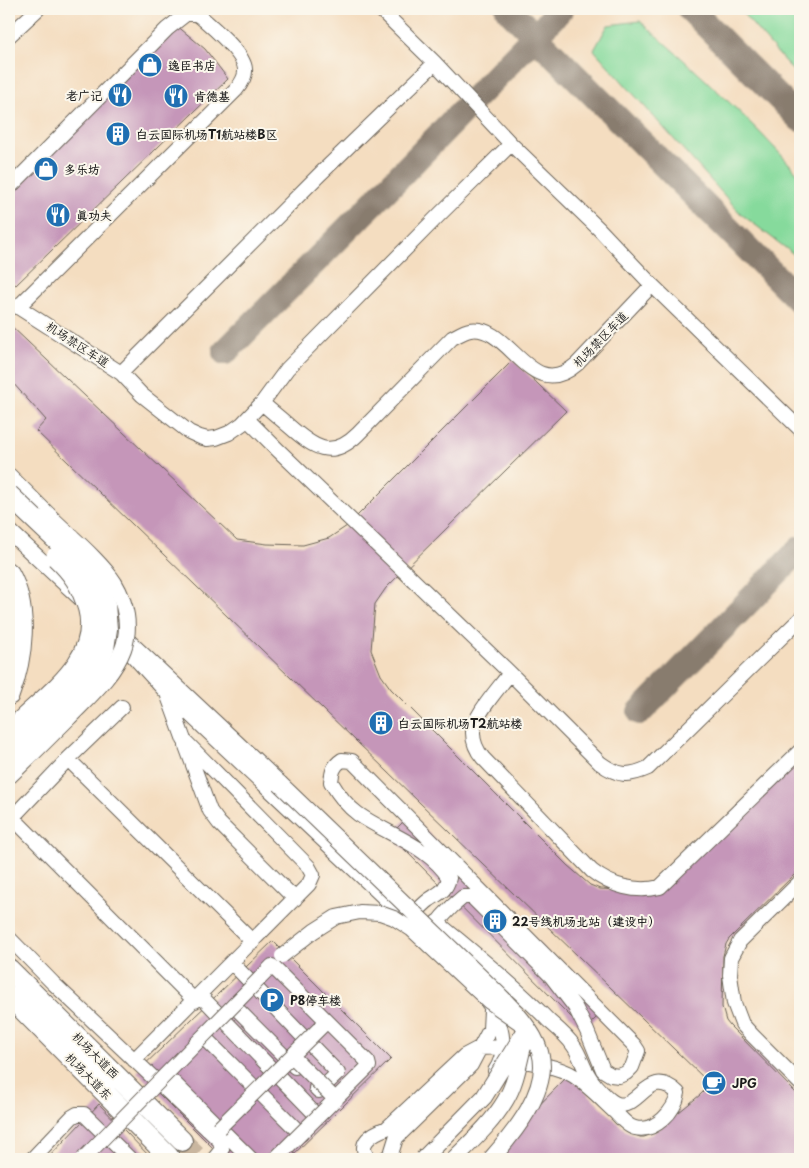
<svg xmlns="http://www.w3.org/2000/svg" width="809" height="1168" font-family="'Playpen Sans','LXGW WenKai TC',sans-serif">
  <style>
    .green { fill: #86da9c; stroke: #517b5c }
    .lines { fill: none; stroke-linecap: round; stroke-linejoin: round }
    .taxiway { stroke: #887c6e; stroke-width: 26 }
    .building { fill: #c596b9 }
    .highway-tunnel { stroke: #c9b69f; stroke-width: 20; stroke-dasharray: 20 10; stroke-linecap: butt }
    .minor-casing { stroke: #686055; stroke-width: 16 }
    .major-casing { stroke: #686055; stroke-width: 18 }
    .highway-casing { stroke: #686055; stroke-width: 22 }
    .minor { stroke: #fff; stroke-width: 14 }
    .major { stroke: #fff; stroke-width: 16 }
    .highway { stroke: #fff; stroke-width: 20 }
    .minor-bridge-casing { stroke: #686055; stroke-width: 16; stroke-linecap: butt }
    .major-bridge-casing { stroke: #686055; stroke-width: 18; stroke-linecap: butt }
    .highway-bridge-casing { stroke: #686055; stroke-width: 22; stroke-linecap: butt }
    .minor-bridge { stroke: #fff; stroke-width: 14 }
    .major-bridge { stroke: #fff; stroke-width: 16 }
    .highway-bridge { stroke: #fff; stroke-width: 20 }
    .labels { text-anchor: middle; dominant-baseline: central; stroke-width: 4; stroke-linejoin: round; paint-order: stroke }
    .poi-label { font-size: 12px; font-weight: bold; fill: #1c1c1c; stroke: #fbf7ec; text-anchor: start }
    .street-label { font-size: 12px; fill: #1c1c1c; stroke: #fbf7ec }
  </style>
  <rect width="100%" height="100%" fill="#fbf7ec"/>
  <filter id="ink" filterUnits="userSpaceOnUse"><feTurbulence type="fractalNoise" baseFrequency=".02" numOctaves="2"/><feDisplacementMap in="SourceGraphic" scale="10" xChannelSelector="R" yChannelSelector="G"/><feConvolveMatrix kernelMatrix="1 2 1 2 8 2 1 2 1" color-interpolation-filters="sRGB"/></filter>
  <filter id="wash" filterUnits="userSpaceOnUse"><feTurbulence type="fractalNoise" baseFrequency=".0096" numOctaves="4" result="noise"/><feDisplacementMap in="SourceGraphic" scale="20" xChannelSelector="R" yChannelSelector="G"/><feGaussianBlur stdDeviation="1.12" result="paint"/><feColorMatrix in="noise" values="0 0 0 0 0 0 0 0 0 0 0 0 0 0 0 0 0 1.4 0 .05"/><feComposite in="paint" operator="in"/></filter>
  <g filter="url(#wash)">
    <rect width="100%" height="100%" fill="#f4ddc0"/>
    <!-- green -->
    <path class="green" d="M739,9H800V79Z
      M640,21C696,71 751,119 800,176V259L741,214L594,50L608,25Z"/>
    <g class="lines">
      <!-- taxiway -->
      <path class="taxiway" d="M508,9L800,301
        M690,9L800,119
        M225,352L388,188L561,9
        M640,712L800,549"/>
    </g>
    <g id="blocks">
      <!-- building -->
      <path class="building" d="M176,25L205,49L228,79L16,285L9,280V190Z
        M9,324L237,540L267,544L303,545L329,538L347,526L513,360L566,411L386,588L375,604L371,650L381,675L391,689L567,865L590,885L600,889L653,891L800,756V869L729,939L726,944L723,956L722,1007L726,1021L730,1026L800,1097V1159H486L569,1075L626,1131L640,1137H644L652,1134L700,1095L704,1091L706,1080L36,431L46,420L12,382L9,385Z
        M410,815L604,1010L584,1030L390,835Z
        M273,941L391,1059L289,1159H224L137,1072Z
        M99,1104L152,1159H47Z"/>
    </g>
  </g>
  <g filter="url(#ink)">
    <use href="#blocks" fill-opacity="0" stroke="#686055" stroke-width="1"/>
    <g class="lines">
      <!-- highway-tunnel -->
      <path class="highway-tunnel" d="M182,1141L201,1159"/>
      <defs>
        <path id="minor" d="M380,9L435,63L511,144L599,229L652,285L800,429
          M9,36L38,9
          M9,188L167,29L186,14H196L201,17C213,28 244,53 245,69C246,77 241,84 236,90L18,307L121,373L142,395L189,432L200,437L207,439L216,438L229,433L242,424L262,403C271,411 280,418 289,426C313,447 331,461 358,434L452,338C458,335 464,331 470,330C510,323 530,405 577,364L652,285
          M121,373L319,175L435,63
          M262,403L287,369L440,214L511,144
          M247,419L278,450L510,673L600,763C618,776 628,777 648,768L800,619
          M124,646L167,693L414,926
          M510,673C500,687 472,717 473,733C473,743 477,751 483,758L592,871C611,886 636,893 660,887L800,751
          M122,707L68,759L253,942
          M186,746L210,811L219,823L295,899
          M12,817L195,1001
          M9,821L68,759
          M800,882L740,941L731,958L730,975L734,1003L742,1024L752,1035L800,1083
          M408,920C415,914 421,906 429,900C439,893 446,891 449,878C429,846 388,835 358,814C347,806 338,794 331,782C332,772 333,766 342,760L352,761L634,1045L638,1051L632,1067L626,1073L619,1076L611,1075L603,1070L587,1031L575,1007L551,976L472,897H463C448,909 437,921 427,938
          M437,922C475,954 514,985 549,1021C557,1028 567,1036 573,1045C579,1053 582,1064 587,1073C591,1081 601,1092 609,1099C637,1123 645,1061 678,1093C675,1111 655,1133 635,1128C628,1127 620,1117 615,1112C602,1100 589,1086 574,1076C562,1068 525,1059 511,1061
          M9,938L53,983L220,1141L222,1149L214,1159
          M232,963L338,1073L319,1091L316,1088
          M200,995L318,1117
          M485,999C501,1017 510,1050 495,1071
          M234,1006L295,1067
          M204,1037L301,1134
          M134,1060L309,884L313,875L308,866L184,740L168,696
          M166,1075L251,1159
          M32,1159L72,1117L77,1114H84L130,1159
          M369,1159C355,1143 373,1133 387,1128L464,1056L479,1048L503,1047
          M385,1159L391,1154L396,1138L471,1065L490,1029L491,1010"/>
        <path id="major" d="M9,476L48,515
          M9,531L83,600
          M101,616L280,784"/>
        <path id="highway" d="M9,573C29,609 23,658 9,695
          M9,969L182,1141
          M9,996L169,1157"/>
      </defs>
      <!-- minor casing -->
      <use href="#minor" class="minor-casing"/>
      <!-- major casing -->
      <use href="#major" class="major-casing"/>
      <!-- highway casing -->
      <use href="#highway" class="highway-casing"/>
      <!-- minor -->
      <use href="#minor" class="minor"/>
      <!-- major -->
      <use href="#major" class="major"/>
      <!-- highway -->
      <use href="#highway" class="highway"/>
      <defs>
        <path id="minor-bridge" d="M282,956L314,931L336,917L360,912L380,913L394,918L411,929L488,1001L524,1026
          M292,1056L336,1100
          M219,1128L327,1021
          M83,1159L272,966L368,1062L369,1066L275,1159"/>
        <path id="major-bridge" d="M9,776C29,757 49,737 69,717C88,697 113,676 123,649C131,627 126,603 114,583C100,561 67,534 48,515
          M280,784L497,993C513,1009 533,1029 540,1052C551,1089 514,1133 491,1159
          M423,1159L484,1097L527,1028
          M454,1159C472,1141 492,1123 505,1101C516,1083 519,1062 524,1042"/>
        <path id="highway-bridge" d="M9,495L87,569L98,586L105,604L107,629L104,649L92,673L77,691L9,761
          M9,733C40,698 103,664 88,608C81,585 73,573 56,557"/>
      </defs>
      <!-- minor-bridge casing -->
      <use href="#minor-bridge" class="minor-bridge-casing"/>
      <!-- major-bridge casing -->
      <use href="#major-bridge" class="major-bridge-casing"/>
      <!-- highway-bridge casing -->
      <use href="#highway-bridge" class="highway-bridge-casing"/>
      <!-- minor-bridge -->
      <use href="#minor-bridge" class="minor-bridge"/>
      <!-- major-bridge -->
      <use href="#major-bridge" class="major-bridge"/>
      <!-- highway-bridge -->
      <use href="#highway-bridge" class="highway-bridge"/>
    </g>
  </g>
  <!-- icons -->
  <defs>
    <symbol id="shop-disc" viewBox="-11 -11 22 22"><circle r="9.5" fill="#1f6fb2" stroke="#fbf7ec"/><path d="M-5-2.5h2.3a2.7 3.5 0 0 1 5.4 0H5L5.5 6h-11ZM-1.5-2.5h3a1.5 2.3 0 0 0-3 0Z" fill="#fff"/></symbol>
    <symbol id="restaurant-disc" viewBox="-11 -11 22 22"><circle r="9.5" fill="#1f6fb2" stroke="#fbf7ec"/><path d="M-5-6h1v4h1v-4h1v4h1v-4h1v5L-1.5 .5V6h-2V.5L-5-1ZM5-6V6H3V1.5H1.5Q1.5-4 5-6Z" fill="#fff"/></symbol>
    <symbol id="building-disc" viewBox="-11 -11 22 22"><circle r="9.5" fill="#1f6fb2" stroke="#fbf7ec"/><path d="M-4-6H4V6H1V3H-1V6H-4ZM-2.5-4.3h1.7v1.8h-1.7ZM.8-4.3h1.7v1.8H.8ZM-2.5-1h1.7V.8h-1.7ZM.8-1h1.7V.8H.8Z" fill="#fff"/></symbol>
    <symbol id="parking-disc" viewBox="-11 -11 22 22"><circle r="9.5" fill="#1f6fb2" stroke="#fbf7ec"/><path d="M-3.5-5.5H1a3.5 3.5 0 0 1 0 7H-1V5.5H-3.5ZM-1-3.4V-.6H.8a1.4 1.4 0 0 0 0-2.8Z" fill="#fff"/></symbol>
    <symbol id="cafe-disc" viewBox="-11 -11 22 22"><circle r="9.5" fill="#1f6fb2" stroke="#fbf7ec"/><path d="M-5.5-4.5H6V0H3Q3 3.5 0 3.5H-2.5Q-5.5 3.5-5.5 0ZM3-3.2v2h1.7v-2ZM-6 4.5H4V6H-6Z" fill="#fff"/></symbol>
  </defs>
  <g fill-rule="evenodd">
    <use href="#shop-disc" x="136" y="51" width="28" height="28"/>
    <use href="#restaurant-disc" x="106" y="81" width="28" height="28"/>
    <use href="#restaurant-disc" x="162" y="82" width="28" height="28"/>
    <use href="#building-disc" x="104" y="120" width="28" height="28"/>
    <use href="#shop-disc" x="32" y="155" width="28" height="28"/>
    <use href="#restaurant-disc" x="44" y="201" width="28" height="28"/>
    <use href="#building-disc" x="367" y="709" width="28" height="28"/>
    <use href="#building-disc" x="481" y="907" width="28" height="28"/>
    <use href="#parking-disc" x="258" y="986" width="28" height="28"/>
    <use href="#cafe-disc" x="700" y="1069" width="28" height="28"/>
  </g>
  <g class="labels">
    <!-- poi labels -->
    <g class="poi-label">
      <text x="168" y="65">逸臣书店</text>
      <text x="102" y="95" text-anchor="end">老广记</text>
      <text x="194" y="96">肯德基</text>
      <text x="136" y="134">白云国际机场T1航站楼B区</text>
      <text x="64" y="169">多乐坊</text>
      <text x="76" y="215">真功夫</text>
      <text x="398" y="723">白云国际机场T2航站楼</text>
      <text x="512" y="921">22号线机场北站（建设中）</text>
      <text x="290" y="1000">P8停车楼</text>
      <text x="732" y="1083">JPG</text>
    </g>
    <!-- street labels -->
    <g class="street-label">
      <text transform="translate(600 339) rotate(-46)">机场禁区车道</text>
      <text transform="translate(78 344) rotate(33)">机场禁区车道</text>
      <text transform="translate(96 1055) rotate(45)">机场大道西</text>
      <text transform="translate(89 1076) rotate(45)">机场大道东</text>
    </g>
  </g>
  <!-- margin -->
  <rect width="809" height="1168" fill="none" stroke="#fbf7ec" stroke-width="30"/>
</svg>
